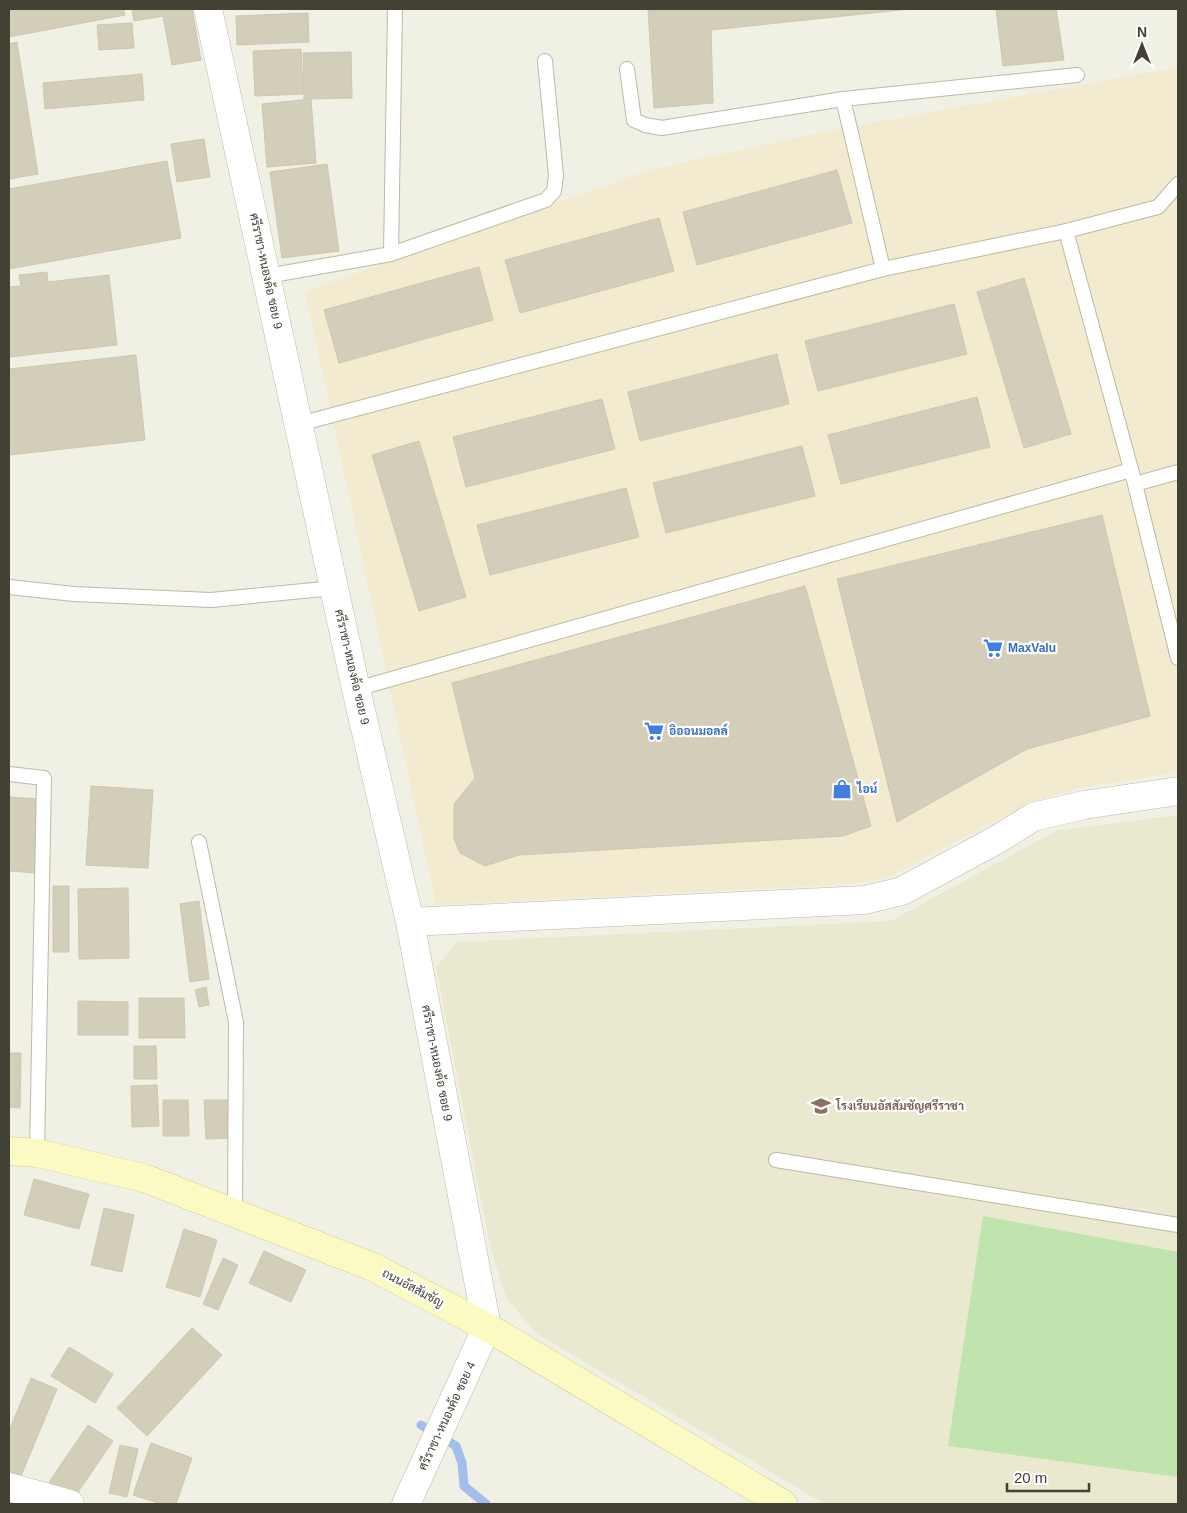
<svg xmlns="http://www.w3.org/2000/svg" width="1187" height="1513" font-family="Helvetica,Sarabun,sans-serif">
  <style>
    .commercial { fill: #f3ebcf }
    .education { fill: #eae8ce }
    .green { fill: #c0e4ae }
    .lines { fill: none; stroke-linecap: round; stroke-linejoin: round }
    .stream { stroke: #a2beec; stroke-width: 9 }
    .building { fill: #d2ceba; stroke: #ccc7ad }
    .lane-casing { stroke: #bcb9a7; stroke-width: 16 }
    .street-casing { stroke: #bcb9a7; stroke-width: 29 }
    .secondary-casing { stroke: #cfcd96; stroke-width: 29 }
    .lane { stroke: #fff; stroke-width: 14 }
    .street { stroke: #fff; stroke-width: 28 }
    .secondary { stroke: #fcfac3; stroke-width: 28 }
    .labels { text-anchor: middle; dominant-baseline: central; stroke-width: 4.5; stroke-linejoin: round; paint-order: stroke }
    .street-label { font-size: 12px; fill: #434034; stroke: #fff }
    .shop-label { font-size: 12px; font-weight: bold; fill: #366cbe; stroke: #fff; text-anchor: start }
    .education-label { font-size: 12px; font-weight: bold; fill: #785e54; stroke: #fff; text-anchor: start }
  </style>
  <rect width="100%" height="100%" fill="#f1f0e4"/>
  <!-- commercial -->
  <path class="commercial" d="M1178,67V772L1079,788L1028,803L889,877L851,884L436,905L305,291L653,169L832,130Z"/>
  <!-- education -->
  <path class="education" d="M1178,815V1504H825L536,1333L506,1297L490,1246L436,967L458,942L891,921L1056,831Z"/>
  <!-- green -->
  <path class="green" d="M983,1216L1178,1252V1477L948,1446Z"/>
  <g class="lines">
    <!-- stream -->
    <path class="stream" d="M421,1425L456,1446L462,1463L464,1486L486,1504"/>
  </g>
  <!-- building -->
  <path class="building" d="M9,9H123L125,15L9,37Z
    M132,9H192L201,60L172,65L163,16L134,21Z
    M648,9H910L711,30L713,103L654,108Z
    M996,9H1056L1064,60L1003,66Z
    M308,13L309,42L237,45L236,16Z
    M132,23L134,48L99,50L97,25Z
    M17,42L38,174L9,179V44Z
    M301,49L303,94L255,96L253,51Z
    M351,52L352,98L304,99L303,53Z
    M142,74L144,100L45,109L43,83Z
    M311,99L316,163L267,167L262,104Z
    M204,139L210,177L177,182L171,144Z
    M167,161L181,238L9,269V189Z
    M327,164L339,251L282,258L270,172Z
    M837,170L852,223L697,265L683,212Z
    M659,218L674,271L520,313L505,260Z
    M479,267L493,320L339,363L324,310Z
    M47,272L48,282L109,275L117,345L9,357V287L21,286L19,275Z
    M1024,278L1071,434L1024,448L977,292Z
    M954,304L967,354L818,391L805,341Z
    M777,354L789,404L640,441L628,392Z
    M136,355L145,440L9,455V369Z
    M977,397L990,447L841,484L828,435Z
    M602,399L615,449L466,487L453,437Z
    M419,441L466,597L419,611L372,455Z
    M802,446L815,496L666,533L653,483Z
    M626,488L639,537L490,575L477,525Z
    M1102,515L1150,716L1027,749L897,822L837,579Z
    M805,586L871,826L843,836L519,855L485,866L460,853L454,839V804L475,778L452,683Z
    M91,786L153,790L148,868L86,865Z
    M9,797L42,799L38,873L9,871Z
    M53,886H69V952H53Z
    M128,888L129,958L79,959L78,889Z
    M199,901L209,979L190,982L180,904Z
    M206,987L209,1005L199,1007L195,990Z
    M139,998H184L185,1038H139Z
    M78,1001L128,1002V1035H78Z
    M134,1046H156L157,1079H134Z
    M9,1053H21L20,1108L9,1107Z
    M157,1085L159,1126L132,1127L131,1086Z
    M163,1100H188L189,1136H163Z
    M204,1100H229L231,1138L206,1139Z
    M34,1179L89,1194L79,1229L24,1215Z
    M104,1208L134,1215L122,1272L91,1265Z
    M184,1229L217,1240L200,1297L166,1287Z
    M264,1251L306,1270L291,1302L249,1283Z
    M223,1258L238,1265L218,1310L203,1304Z
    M192,1328L222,1355L147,1436L117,1408Z
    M69,1347L113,1374L95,1403L51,1376Z
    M31,1378L57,1389L21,1476L9,1471V1431Z
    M88,1425L113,1441L74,1498L49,1482Z
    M151,1443L192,1458L176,1504H161L133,1495Z
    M120,1445L138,1449L127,1497L109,1493Z"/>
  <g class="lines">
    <defs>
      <path id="lane" d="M627,69L634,120L645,125L662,128L843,99L883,269
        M843,99L1077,75
        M1066,231L1135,484L1178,658
        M391,254L546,200L554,191L556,175L545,61
        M267,276L391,254L395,9
        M299,424L883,269L1066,231L1158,207L1178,184
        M1135,484L1178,472
        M9,587L74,594L211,600L334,588
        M356,689L1131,470
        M9,774L44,778L37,1153
        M199,842L236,1022L235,1212
        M776,1160L1178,1225"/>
      <path id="street" d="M208,9L356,689L410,922L487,1327L406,1504
        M410,922L865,900L902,891L998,839L1033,817L1084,805L1178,791
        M9,1487L70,1504"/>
      <path id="secondary" d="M9,1151L37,1153L144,1178L373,1267L487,1327L783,1504"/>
    </defs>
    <!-- lane casing -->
    <use href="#lane" class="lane-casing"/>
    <!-- street casing -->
    <use href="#street" class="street-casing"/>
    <!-- secondary casing -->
    <use href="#secondary" class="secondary-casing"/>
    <!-- lane -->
    <use href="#lane" class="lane"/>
    <!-- street -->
    <use href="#street" class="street"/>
    <!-- secondary -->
    <use href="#secondary" class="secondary"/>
  </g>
  <!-- icons -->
  <defs>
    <symbol id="supermarket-bare" viewBox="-9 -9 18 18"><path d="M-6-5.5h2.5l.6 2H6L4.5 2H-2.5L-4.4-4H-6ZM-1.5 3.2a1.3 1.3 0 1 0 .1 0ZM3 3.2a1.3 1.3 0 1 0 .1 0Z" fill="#3f7fe0" stroke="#fff" stroke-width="2.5" paint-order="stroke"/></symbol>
    <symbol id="shop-bare" viewBox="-9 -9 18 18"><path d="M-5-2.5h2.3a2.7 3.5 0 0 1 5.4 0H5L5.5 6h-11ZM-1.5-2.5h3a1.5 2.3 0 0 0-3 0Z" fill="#3f7fe0" stroke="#fff" stroke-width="2.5" paint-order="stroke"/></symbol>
    <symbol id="school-bare" viewBox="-9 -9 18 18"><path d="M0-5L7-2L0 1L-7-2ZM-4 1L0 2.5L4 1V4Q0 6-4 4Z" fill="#8d6e63" stroke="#fff" stroke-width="2.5" paint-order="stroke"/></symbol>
  </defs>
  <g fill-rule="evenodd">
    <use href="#supermarket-bare" x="979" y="634" width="28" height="28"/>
    <use href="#supermarket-bare" x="640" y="717" width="28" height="28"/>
    <use href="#shop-bare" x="828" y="775" width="28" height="28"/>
    <use href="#school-bare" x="807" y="1092" width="28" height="28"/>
  </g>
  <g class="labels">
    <!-- street labels -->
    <g class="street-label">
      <text transform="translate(266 271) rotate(78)">ศรีราชา-หนองค้อ ซอย 9</text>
      <text transform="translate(352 667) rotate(77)">ศรีราชา-หนองค้อ ซอย 9</text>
      <text transform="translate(437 1063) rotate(79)">ศรีราชา-หนองค้อ ซอย 9</text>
      <text transform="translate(413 1288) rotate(28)">ถนนอัสสัมชัญ</text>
      <text transform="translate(447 1416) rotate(-65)">ศรีราชา-หนองค้อ ซอย 4</text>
    </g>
    <!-- shop labels -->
    <g class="shop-label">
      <text x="1008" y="648">MaxValu</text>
      <text x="669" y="731">อิออนมอลล์</text>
      <text x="857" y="789">ไอน์</text>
    </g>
    <!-- education labels -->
    <g class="education-label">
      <text x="836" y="1106">โรงเรียนอัสสัมชัญศรีราชา</text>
    </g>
  </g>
  <!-- border -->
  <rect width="1187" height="1513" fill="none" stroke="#434034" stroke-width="20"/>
  <!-- north arrow -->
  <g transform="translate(1142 45)" stroke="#ffffff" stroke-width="4" paint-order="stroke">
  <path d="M0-4L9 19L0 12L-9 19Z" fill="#434034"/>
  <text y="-8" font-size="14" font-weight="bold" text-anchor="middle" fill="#434034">N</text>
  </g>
  <!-- scale -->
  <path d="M1007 1483v8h82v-8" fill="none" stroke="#434034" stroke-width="2.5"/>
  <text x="1014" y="1483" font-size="15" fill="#434034" stroke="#ffffff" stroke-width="4" paint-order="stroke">20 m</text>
</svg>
